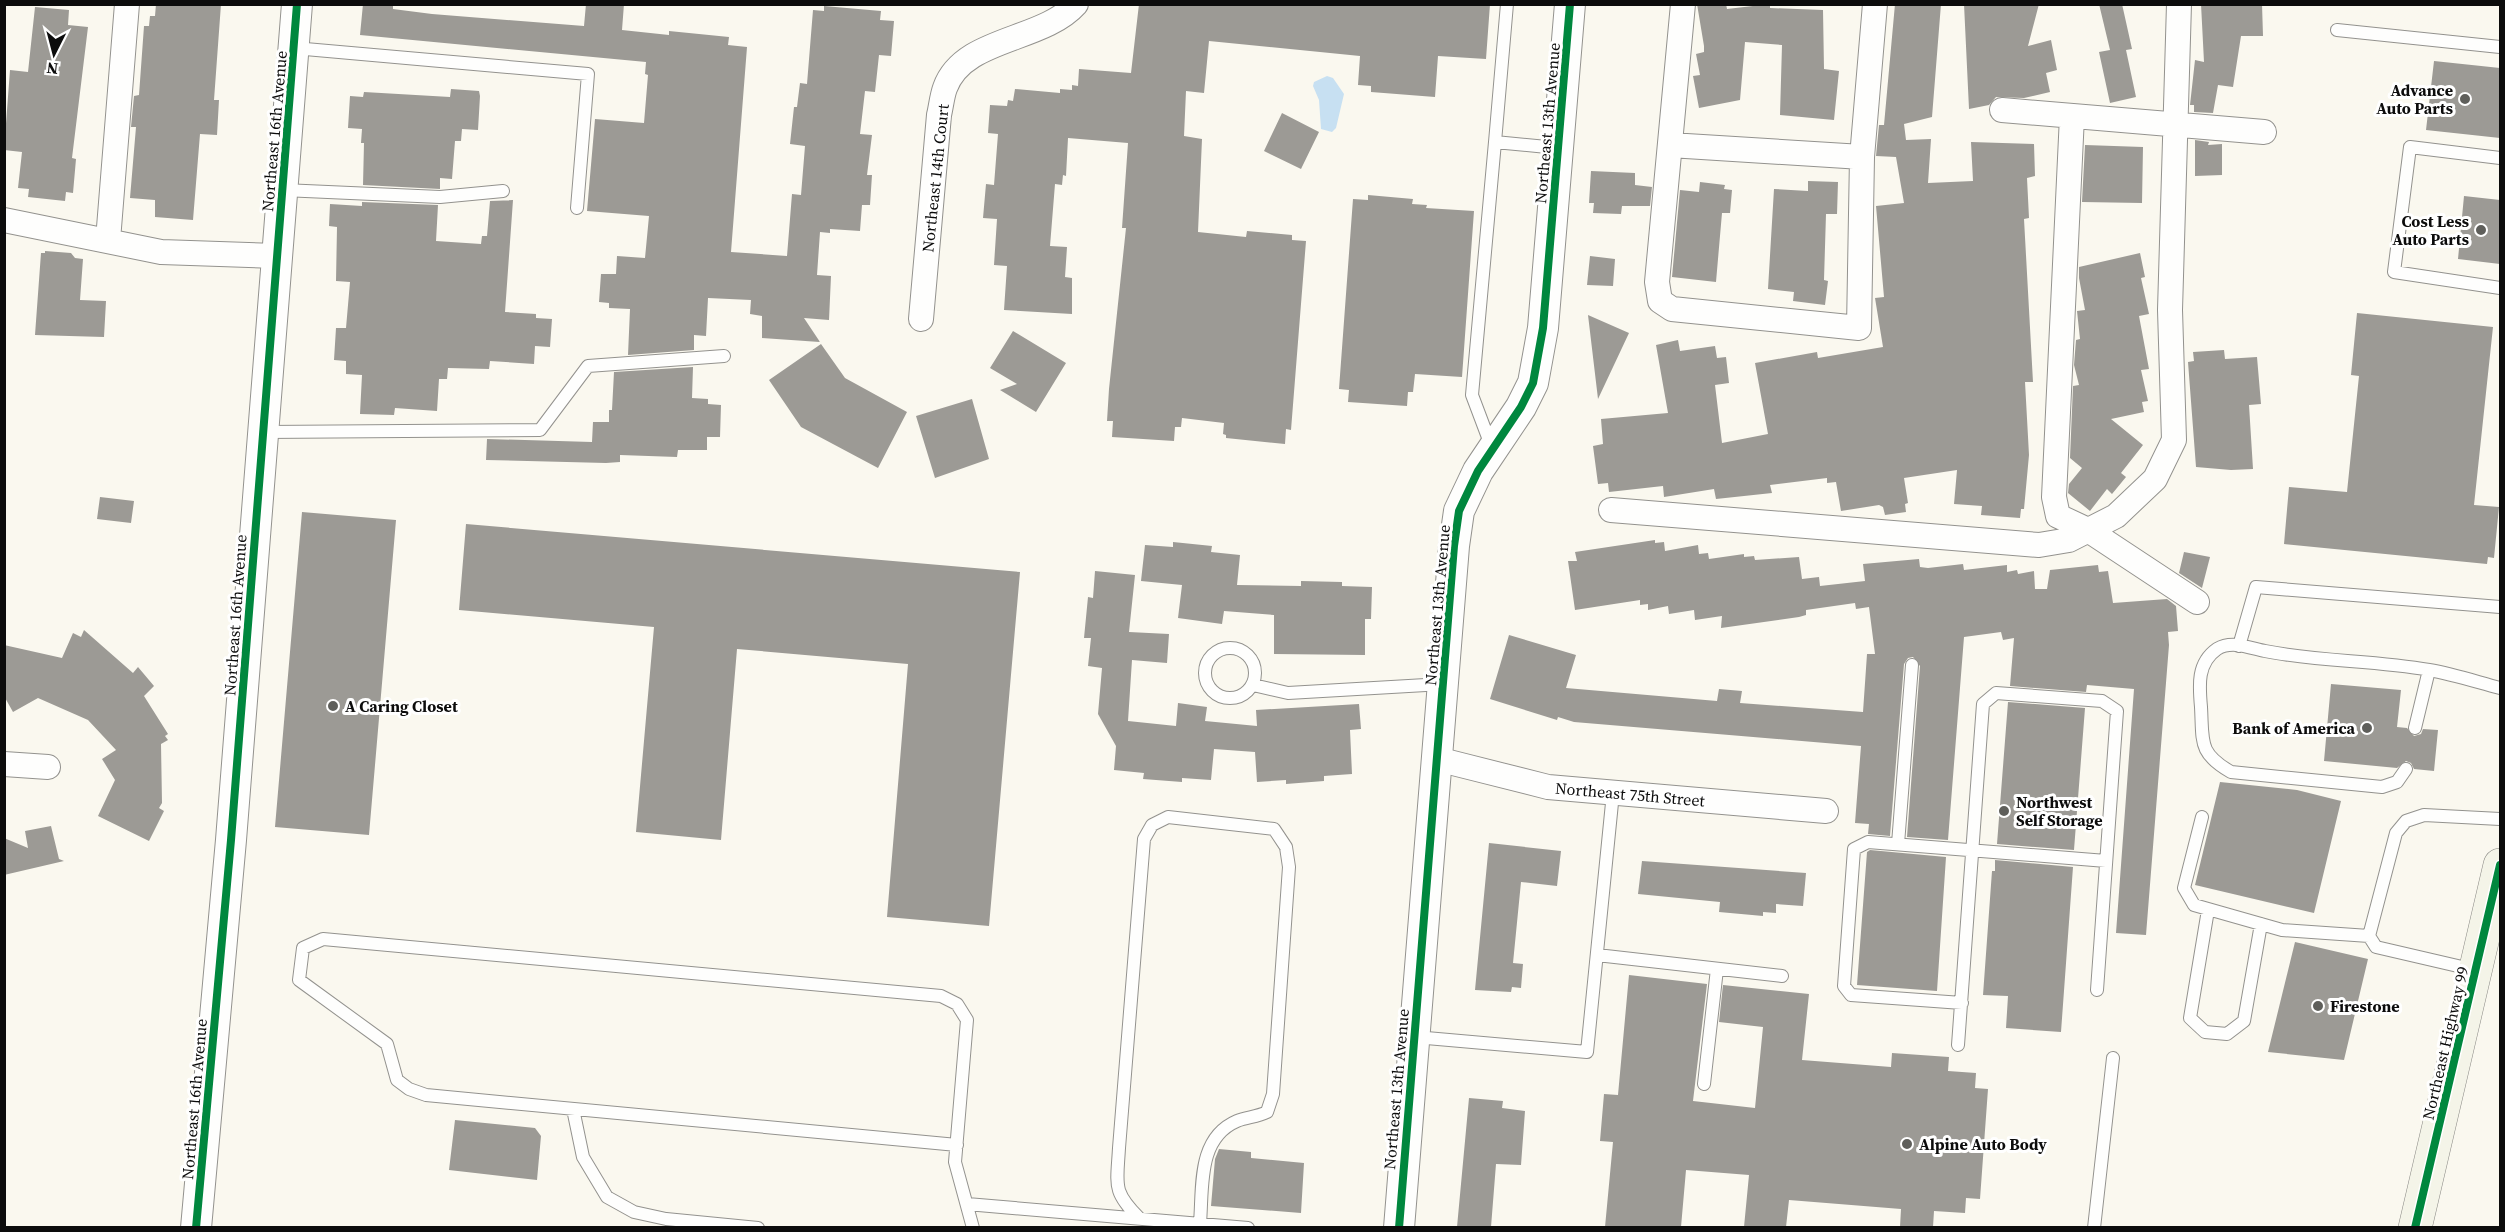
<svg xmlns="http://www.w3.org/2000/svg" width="2505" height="1232" font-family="'Source Serif 4',serif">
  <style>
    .water { fill: #c7e0f2 }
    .building { fill: #9c9a95 }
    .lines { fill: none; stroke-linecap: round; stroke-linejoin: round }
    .service-casing { stroke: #93928e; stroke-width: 14 }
    .minor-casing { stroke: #93928e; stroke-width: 26 }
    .tertiary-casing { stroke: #93928e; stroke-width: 32 }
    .secondary-casing { stroke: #8a8985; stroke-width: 34 }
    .service { stroke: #fefefd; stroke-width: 12 }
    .minor { stroke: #fefefd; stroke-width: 24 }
    .tertiary { stroke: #fefefd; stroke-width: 30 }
    .secondary { stroke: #f4f4e8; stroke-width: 33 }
    .cycleway-casing { stroke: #fff; stroke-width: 11 }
    .cycleway { stroke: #00873e; stroke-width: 8 }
    .poi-dot { fill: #5f5f5b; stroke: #fff; stroke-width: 2 }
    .labels { text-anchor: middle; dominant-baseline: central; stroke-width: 6; stroke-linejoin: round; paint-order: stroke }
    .poi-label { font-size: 16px; font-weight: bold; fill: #0c0c0c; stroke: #fff; text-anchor: start }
    .street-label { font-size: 16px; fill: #0c0c0c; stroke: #fff }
  </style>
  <rect width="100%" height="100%" fill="#faf8ef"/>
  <!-- water -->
  <path class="water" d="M1327,76L1333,78L1344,94L1336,128L1332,132L1321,129L1319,100L1313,86L1314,82Z"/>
  <!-- building -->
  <path class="building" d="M156,4H221L214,100H219L217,135L200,134L193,220L155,217V200L130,198L136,127H131L134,96L139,95L144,26H149L150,16H155Z
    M363,4H393V9L432,14L584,26L586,4H624L622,30L669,35V31L729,37L728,45L747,47L731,252L787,256L792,194L801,195L805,146L790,144L794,107H797L800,83L807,84L813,10L824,11V6L881,11L880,20L894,21L891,56L879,55L875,92L865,91L860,134L872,135L867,175H872L870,205H862L860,231L830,229V233L820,232L817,275L831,276L829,320L804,318L820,342L762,338V316L750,314L751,300L708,298L706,336L694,335V350L628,355L630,309L609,308V303L599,302L601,274H616L617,256L645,258L649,216L587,211L595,119L644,123L648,75L645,74L646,62L360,35Z
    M1139,4H1490L1486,59L1438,56L1435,97L1371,92V86L1358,85L1360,56L1209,41L1204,93L1186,91L1184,136L1202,139L1198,232L1246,237L1247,231L1292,235V240L1306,241L1291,430L1286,429L1285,444L1226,438V435L1223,434L1224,423L1182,418L1181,427H1175L1174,441L1112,437L1113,421H1107L1109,389L1126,228H1122L1128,143L1068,138L1066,176L1063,175L1062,185L1055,184L1050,246L1067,247L1065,277L1072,278V314L1004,310L1007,266L994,265L997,219L983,218L986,184L994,185L998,134L988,133L990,105L1007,106L1008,100L1013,101L1015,89L1060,93V89L1072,90V85L1078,86L1079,69L1131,73Z
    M1697,4H1726L1727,9L1770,4V8L1823,10L1824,69L1839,71L1834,120L1780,115L1782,45L1745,42L1740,100L1699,108L1693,76L1700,75L1696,54L1704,52V46Z
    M1895,4H1941L1932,117L1904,124L1906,140L1931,139L1928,183L1973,181L1971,142L2034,144L2035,176L2027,178L2029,218L2024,219L2033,382H2025L2029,455L2024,509H2021L2020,518L1981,515L1982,506L1954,504L1957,470L1904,478L1908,503L1905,504L1906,512L1885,515L1883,507L1879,505L1841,511L1836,482L1827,483V478L1770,485L1772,493L1716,499L1714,489L1664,497L1663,486L1609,492L1608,483L1598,484L1593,446L1603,444L1601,419L1668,413L1656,345L1678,340L1680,351L1715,346L1717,358L1726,357L1729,383L1715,385L1722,443L1768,434L1755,363L1817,352L1818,358L1883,347L1875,298L1884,297L1876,206L1904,203L1896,157L1876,156L1879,125H1884Z
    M1964,4H2039L2028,46L2051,40L2057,70L2046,73L2050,92L2024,98L1996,97L1989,105L1969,109Z
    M2099,4H2122L2132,49L2126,50L2136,97L2110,103L2099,52L2110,50Z
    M2201,4H2262L2263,36H2241L2233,87L2218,85L2213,113L2194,112V105H2190L2195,60L2204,62Z
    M35,7L69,10L68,25L88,27L72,158L76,159L73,193L66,192L65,201L28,197L29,189L18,188L22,152L4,150L10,70L28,72Z
    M2434,61L2500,68V138L2426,130Z
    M451,89L479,91L480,96L478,130L462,129L461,141H455L452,179L440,178V189L363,185L364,143H361L362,129L348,128L350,96L363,97L364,92L450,97Z
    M1282,113L1319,132L1301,169L1264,151Z
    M2195,140L2209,142L2208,145L2222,144V175L2195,176Z
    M2085,145L2143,147L2142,203L2082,202Z
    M1591,171L1635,173V185L1652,187L1650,206H1622L1621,214L1593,213L1594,203H1589Z
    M1808,181L1838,182L1837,214H1826L1824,280L1828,281L1825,305L1793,301L1794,292L1768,289L1774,189L1808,191Z
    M1700,182L1725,185L1724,189L1732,190L1730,213H1722L1716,282L1672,277L1680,190L1699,192Z
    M1368,195L1413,199L1412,204L1427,205L1426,208L1474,211L1462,377L1415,374L1413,392H1408L1407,406L1348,402L1349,390L1339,389L1353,199L1368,200Z
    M2464,196L2500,200V264L2458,259Z
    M513,200L505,312L536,314V318L552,319L550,347L535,346L534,364L490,361L489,369L448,368L447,379H439L437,411L395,408L394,415L360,414L362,375L346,374V361L334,360L336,328H346L350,282L336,281L337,227L329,226L330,204L362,206V202L438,205L436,241L481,244L482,236H487L490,201Z
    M45,251L71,253L75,258L83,259L80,300L106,301L104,337L35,335L41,253H45Z
    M2140,253L2145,277L2141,278L2149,314L2139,316L2149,369L2141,370L2148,401L2142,402L2144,412L2111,419L2143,445L2121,473L2126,477L2112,494L2107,489L2090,511L2068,493L2069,484L2082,468L2070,458L2073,386L2079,385L2074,365L2076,340L2080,339L2077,311L2085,310L2079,278V267Z
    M1590,256L1615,259L1613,286L1587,285Z
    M2357,313L2493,327L2474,505L2499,507L2494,558L2488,557L2487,564L2284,544L2289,487L2347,492L2359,376L2351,375Z
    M1588,315L1629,333L1598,399Z
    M1013,331L1066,363L1036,412L1000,390L1017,384L990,368Z
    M821,344L845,378L907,412L878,468L801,427L769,380Z
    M2224,350L2225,359L2257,357L2261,404L2249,405L2253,469L2231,470L2196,467L2188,362L2194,361L2193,352Z
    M693,367L692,398L708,399V404L721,405L720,437H707V450H678L677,457L620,455V462L606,463L486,460L487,439L592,442L593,422H609V410H612L614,372Z
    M972,399L989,459L935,478L916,416Z
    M100,497L134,501L131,523L97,519Z
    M302,512L396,520L369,835L275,827Z
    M466,524L1020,572L989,926L887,917L908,664L737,649L721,840L636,832L654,627L459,610Z
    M1655,540V543L1664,542L1665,551L1698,545L1699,554L1708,553L1709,559L1744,554V557L1754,556L1755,560L1799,557L1802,579L1819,577L1820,586L1865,581L1863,564L1919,559L1920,567L1928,568L1963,564L1964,570L2007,565V572L2017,570L2018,574L2034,571L2035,589H2047L2050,570L2098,565L2099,572L2108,571L2113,603L2167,599L2176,606L2178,631L2168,632L2169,645L2146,935L2116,933L2134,689L2087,685L2086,692L2010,686L2014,638L2003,640L2001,632L1964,637L1948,840L1907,837L1920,666L1913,657L1908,658L1904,664L1890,836L1868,834L1869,824L1855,823L1861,746L1574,722L1558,717L1557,720L1490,699L1509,635L1576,655L1566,688L1717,701L1719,689L1742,691L1740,703L1863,712L1867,654H1875L1869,607L1856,609L1855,603L1806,610V615L1799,617L1721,628L1722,616L1695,620L1694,610L1669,614L1668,606L1648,610V604L1640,605V600L1575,610L1568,561H1577L1575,552Z
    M1173,542L1212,546L1211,552L1240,555L1237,585L1301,586V581L1342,582V586L1372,587L1371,619H1365V655L1274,654V615L1224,611L1222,624L1178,618L1182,585L1141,581L1145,545L1173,547Z
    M2184,552L2210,557L2202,588L2179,573Z
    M1095,571L1135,575L1129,632L1169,634L1167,663L1132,660L1128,721L1176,726L1178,703L1207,707L1205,721L1257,726L1256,710L1359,704L1361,729L1350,730L1352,774L1324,776V781L1286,784V780L1257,782L1255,752L1214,749L1211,780L1182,778V782L1143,779L1144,773L1114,770L1116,746L1098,714L1102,668L1088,666L1091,638H1084L1088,597L1093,598Z
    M84,630L133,673L138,667L154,686L144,696L168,734L165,736L168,740L161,744L162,803L159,808L164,811L149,841L98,816L115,780L102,759L116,750L88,720L38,698L13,712L4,696V645L62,658L73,633L81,637Z
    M2331,684L2401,690L2397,727L2407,728L2414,736L2421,734L2423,729L2438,730L2434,771L2414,769L2411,763L2406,761L2397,768L2324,761Z
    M2008,702L2085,708L2074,850L1997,844Z
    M2220,782L2297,790L2341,801L2314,913L2195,885Z
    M51,826L59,859L64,861L4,875V838L28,848L25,831Z
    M1489,843L1561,851L1557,886L1521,882L1513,963L1523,964L1521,988L1512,987L1511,992L1475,990Z
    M1870,850L1946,857L1937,991L1857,985L1867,852Z
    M1995,860L2073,867L2061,1032L2006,1028L2008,996L1983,995L1992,871H1995Z
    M1642,861L1806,873L1803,906L1776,904V913L1763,912V916L1719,912L1720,902L1638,894Z
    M2295,942L2368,959L2344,1060L2268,1052Z
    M1629,975L1707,984L1693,1101L1755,1108L1763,1027L1719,1022L1723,985L1809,994L1802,1060L1891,1067L1892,1053L1949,1057L1948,1071L1976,1073L1975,1088L1988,1089L1980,1199L1966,1198L1965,1213L1934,1211L1933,1227H1900L1901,1209L1789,1200L1786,1227H1744L1749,1175L1686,1170L1681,1227H1605L1613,1142L1600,1141L1604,1094L1618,1095Z
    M1469,1098L1503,1101L1502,1108L1525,1111L1521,1165L1496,1164L1491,1227H1457Z
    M455,1120L535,1128L541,1136L537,1180L449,1170Z
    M1219,1149L1251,1152V1158L1304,1163L1301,1213L1211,1206L1215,1159Z"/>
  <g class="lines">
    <defs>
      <path id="service" d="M1507,4L1495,142L1557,148
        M2337,30L2500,47
        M294,48L588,74L577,208
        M2500,158L2410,147L2394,272L2500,288
        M283,190L440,197L503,191
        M264,432L540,430L588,366L724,356
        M1492,448L1472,395L1495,142
        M2239,646L2256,587L2500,607
        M1205 673a25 25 0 1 1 50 0a25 25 0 1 1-50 0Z
        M1253,685L1288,693L1443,684
        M2415,728L2429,670
        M2406,769L2397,782L2382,787L2231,772C2198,753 2203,742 2201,707C2199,685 2197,663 2217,649C2232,640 2250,648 2265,651C2319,662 2375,660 2429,670C2453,674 2477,682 2500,688
        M2202,817L2184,888L2194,905L2282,930L2369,936
        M1898,844L1912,665
        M2208,910L2190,1018L2205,1032L2227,1034L2244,1021L2261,924
        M1597,955L1782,976
        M2475,970L2376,947L2369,936L2396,833L2406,821L2424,815L2500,819
        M1962,1003L1851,995L1844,986L1854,849L1868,842L2106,861
        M1415,1037L1587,1052L1613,793
        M1958,1045L1983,704L1996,693L2102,701L2117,711L2097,990
        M1704,1084L1717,969
        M573,1109L583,1157L607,1197L634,1212L666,1219L758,1228
        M957,1145L426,1095L409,1089L397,1080L387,1044L299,980L303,948L323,939L941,996L957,1004L967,1020L955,1162L973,1228
        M967,1204L1248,1228
        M1139,1218C1112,1191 1117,1185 1119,1148L1144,839L1152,825L1168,817L1274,829L1286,847L1289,867L1273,1094L1267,1112C1257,1117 1247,1117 1237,1121C1197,1138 1203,1187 1200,1223
        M2094,1228L2113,1058"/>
      <path id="minor" d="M1683,4L1657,282L1660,301L1672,309L1859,328L1862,157L1875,4
        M2002,110L2264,132
        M2072,116L2054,497L2058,516L2088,530L2197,602
        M1670,145L1862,157
        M4,220L161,252L277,256
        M108,240L127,4
        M921,319L939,115C941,107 942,96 945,88C963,37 1042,42 1076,4
        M1611,510L2039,545L2069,540L2116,516L2155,479L2174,440L2170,310L2179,4
        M1437,759L1548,787L1826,811
        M4,764L48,767"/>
      <path id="tertiary" d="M196,1228L231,840L297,4
        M1399,1228L1454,546L1459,511L1478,471L1521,407L1533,383L1543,328L1570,4"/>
      <path id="secondary" d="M2415,1228L2500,865"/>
    </defs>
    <!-- service casing -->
    <use href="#service" class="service-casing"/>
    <!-- minor casing -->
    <use href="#minor" class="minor-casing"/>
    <!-- tertiary casing -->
    <use href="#tertiary" class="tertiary-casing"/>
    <!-- secondary casing -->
    <use href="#secondary" class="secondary-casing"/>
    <!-- service -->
    <use href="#service" class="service"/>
    <!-- minor -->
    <use href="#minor" class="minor"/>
    <!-- tertiary -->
    <use href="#tertiary" class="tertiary"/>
    <!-- secondary -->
    <use href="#secondary" class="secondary"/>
    <defs>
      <path id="cycleway" d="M196,1228L231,840L297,4
        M1399,1228L1454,546L1459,511L1478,471L1521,407L1533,383L1543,328L1570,4
        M2415,1228L2500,865"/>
    </defs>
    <!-- cycleway casing -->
    <use href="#cycleway" class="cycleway-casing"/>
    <!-- cycleway -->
    <use href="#cycleway" class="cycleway"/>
  </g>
  <!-- markers -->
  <g class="poi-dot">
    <circle cx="2465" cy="99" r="6"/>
    <circle cx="2481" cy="230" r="6"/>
    <circle cx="333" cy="706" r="6"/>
    <circle cx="2367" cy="728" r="6"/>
    <circle cx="2004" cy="811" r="6"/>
    <circle cx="2318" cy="1006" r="6"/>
    <circle cx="1907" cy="1144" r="6"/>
  </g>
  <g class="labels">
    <!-- poi labels -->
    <g class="poi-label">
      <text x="2453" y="90" text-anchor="end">Advance<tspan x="2453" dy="18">Auto Parts</tspan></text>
      <text x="2469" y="221" text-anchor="end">Cost Less<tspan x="2469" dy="18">Auto Parts</tspan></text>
      <text x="345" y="706">A Caring Closet</text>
      <text x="2355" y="728" text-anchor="end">Bank of America</text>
      <text x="2016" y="802">Northwest<tspan x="2016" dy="18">Self Storage</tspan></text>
      <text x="2330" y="1006">Firestone</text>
      <text x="1919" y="1144">Alpine Auto Body</text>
    </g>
    <!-- street labels -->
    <g class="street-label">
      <text transform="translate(1547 123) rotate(-85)">Northeast 13th Avenue</text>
      <text transform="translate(274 131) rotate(-85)">Northeast 16th Avenue</text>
      <text transform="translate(935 178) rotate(-84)">Northeast 14th Court</text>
      <text transform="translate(1437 605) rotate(-85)">Northeast 13th Avenue</text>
      <text transform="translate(235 615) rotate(-86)">Northeast 16th Avenue</text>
      <text transform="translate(1630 794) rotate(5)">Northeast 75th Street</text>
      <text transform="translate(2445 1043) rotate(-77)">Northeast Highway 99</text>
      <text transform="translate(1396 1089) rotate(-85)">Northeast 13th Avenue</text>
      <text transform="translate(194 1099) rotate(-85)">Northeast 16th Avenue</text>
    </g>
  </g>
  <!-- border -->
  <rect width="2505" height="1232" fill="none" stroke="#0c0c0c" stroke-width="12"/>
  <!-- north arrow -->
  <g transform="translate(54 54) rotate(186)" stroke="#ffffff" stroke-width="4.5" paint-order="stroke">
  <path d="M0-4.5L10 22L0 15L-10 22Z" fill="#0c0c0c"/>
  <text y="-9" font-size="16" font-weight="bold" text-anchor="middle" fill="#0c0c0c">N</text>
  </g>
</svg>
